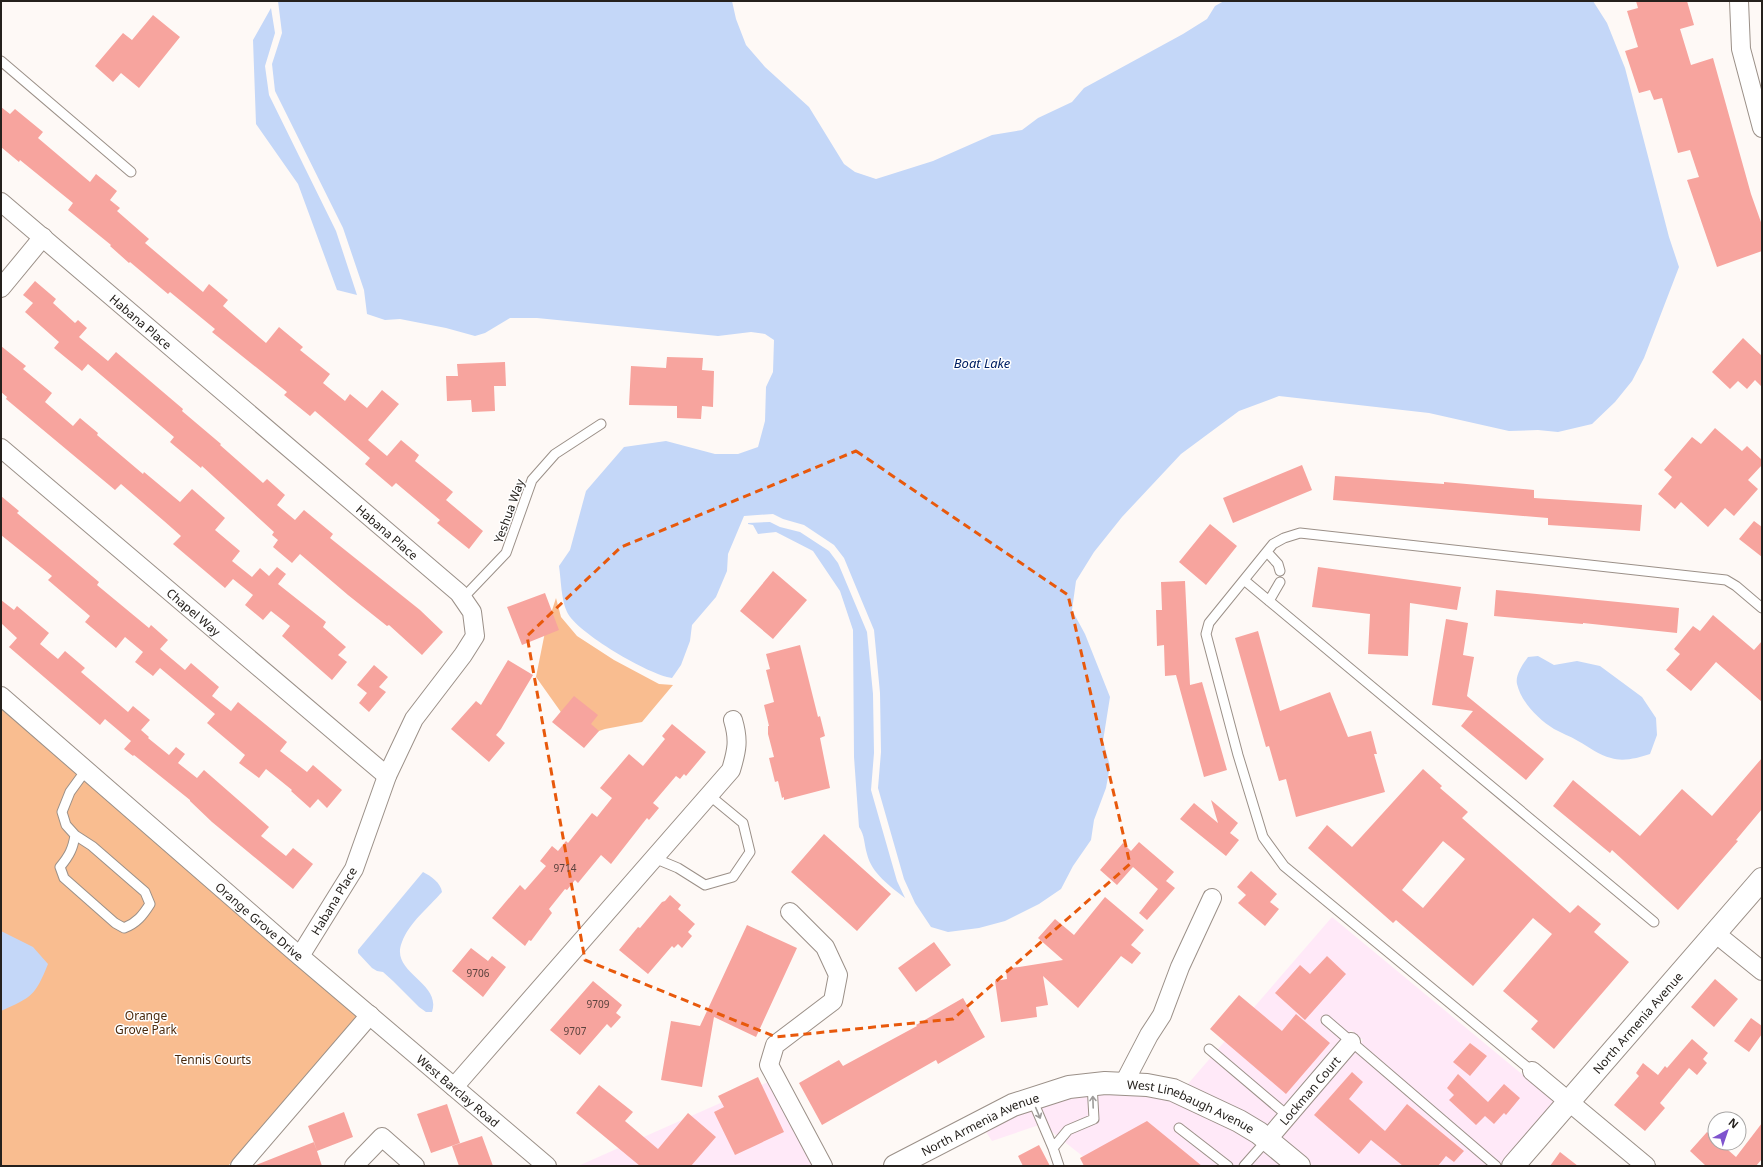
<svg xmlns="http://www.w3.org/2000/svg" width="1763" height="1167" font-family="'Noto Sans',sans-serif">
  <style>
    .commercial { fill: #ffe9f8 }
    .green { fill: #f9bd90 }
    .water { fill: #c4d7f8 }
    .building { fill: #f7a49e; fill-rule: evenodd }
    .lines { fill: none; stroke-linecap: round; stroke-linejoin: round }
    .service-casing { stroke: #9b9088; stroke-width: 11 }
    .minor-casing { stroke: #9b9088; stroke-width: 20 }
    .secondary-casing { stroke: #9b9088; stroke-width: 24 }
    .service { stroke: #fff; stroke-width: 9 }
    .minor { stroke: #fff; stroke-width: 18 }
    .secondary { stroke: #fff; stroke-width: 22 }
    .oneway { stroke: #9d9b99 }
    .marked { fill: none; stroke: #e8590c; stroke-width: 3; stroke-dasharray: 8 5; stroke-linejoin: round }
    .labels { text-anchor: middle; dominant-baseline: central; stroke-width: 3; stroke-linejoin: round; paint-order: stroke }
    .number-label { font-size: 10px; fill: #5a423d }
    .street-label { font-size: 12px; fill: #25211d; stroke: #fff }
    .park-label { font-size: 12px; fill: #49290d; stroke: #fff }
    .water-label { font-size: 13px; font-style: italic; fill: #022164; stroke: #fff }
  </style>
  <rect width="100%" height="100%" fill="#fef9f6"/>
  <!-- commercial -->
  <path class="commercial" d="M1332,917L1558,1104L1501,1166H1313L1280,1138L1363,1040L1351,1030L1267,1128L1187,1085Z
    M768,1082L813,1166H578Z
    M1128,1092L1170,1098L1234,1129L1263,1147L1285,1166H1095L1042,1124L992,1141L984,1129L1015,1113L1069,1095Z"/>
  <!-- green -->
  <path class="green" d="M556,598L561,617L577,636L614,660L659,684L673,685L642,722L605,729L596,732L563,715L536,677L545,632Z
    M1,707L358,1015L228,1166H1Z"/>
  <!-- water -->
  <path class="water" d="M278,1H732L736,19L746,45L765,67L809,107L844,164L855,172L876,179L933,161L992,135L1022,130L1038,118L1072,102L1084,88L1183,34L1207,19L1215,6L1224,1H1593L1607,23L1625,68L1669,237L1679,267L1644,358L1632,381L1615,402L1592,424L1558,432L1538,430L1509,431L1429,413L1279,396L1239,411L1181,454L1122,517L1094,552L1076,581L1072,610L1085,634L1110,697L1103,741L1110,766L1106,788L1094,820L1091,840L1073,866L1061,889L1039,904L1005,921L979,928L948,932L931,927L915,903L904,879L878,788L881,752L880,693L874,630L856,587L844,558L834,545L804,525L783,519L773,514L744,516L728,554L727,571L716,597L692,625L690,641L681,665L672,678C649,675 577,633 567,612C561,600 561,579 559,566L570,550L586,491L624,447L666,441L715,454H738L758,447L765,421L766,387L773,372L774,340L765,334L751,332L718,336L537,318H510L485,333L475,336L446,328L400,319L385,320L367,314L364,290L343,228L275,91L272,64L282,33Z
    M271,8L275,33L265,66L269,95L336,231L357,295L337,290L298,184L256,124L253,40Z
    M770,522L780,527L800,532L829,551L838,563L867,632L873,694L874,753L871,790L897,881L905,898C890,886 872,874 867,854C864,844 865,836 859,827L854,757L853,630L840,591L813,551L776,532L758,534L753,525L748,524V523Z
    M1538,656L1554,665L1577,661L1600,666L1642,697L1656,718L1657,735L1650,754C1638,758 1623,762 1611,758C1599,755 1589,747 1578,741C1570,736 1561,733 1554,729C1539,720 1521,702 1517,684C1515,675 1523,664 1528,657Z
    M423,872C431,876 441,883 442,892C429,907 409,923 402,942C389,973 442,982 432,1012H426L419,1007L393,981L383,972L377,971L372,968L358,953V950Z
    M1,931L33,947L48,964C35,996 32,997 1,1011Z"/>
  <!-- building -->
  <path class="building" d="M1636,1H1687L1694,25L1680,29L1691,65L1713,58L1751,194L1762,225V251L1717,267L1687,180L1699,177L1690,150L1678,153L1662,98L1654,100L1650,90L1639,93L1625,51L1638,47L1627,11L1638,8Z
    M153,15L180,37L139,88L121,73L113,82L95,66L123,33L132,40Z
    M1,107L10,114L15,109L43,132L38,138L90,182L96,174L117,191L110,200L120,208L117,211L149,239L145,243L203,292L209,284L228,300L223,306L266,343L279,327L303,347L300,350L330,374L323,383L345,401L350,394L367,408L382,390L399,404L368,440L387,456L401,440L419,455L415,461L453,492L446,500L483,531L469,549L437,523L440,520L396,483L392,487L365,464L370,458L315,411L310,416L284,395L287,392L212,332L215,329L170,292L168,294L130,262L129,263L110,246L111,245L68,210L73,203L20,160L19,162L1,147Z
    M35,281L56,299L53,303L75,323L78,320L87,328L79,337L108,361L116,352L183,409L182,411L221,444L220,445L263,483L267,479L285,495L277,505L295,520L304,510L333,534L330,538L420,610L443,632L422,655L389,625L387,626L348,595L300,554L292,563L273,547L278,540L272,535L274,532L202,466L201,468L170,442L174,437L88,364L82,371L54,348L59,342L25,312L33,303L23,295Z
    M1743,338L1762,356V387L1755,380L1747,389L1738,381L1730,389L1712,372Z
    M1,346L26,366L23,369L52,393L45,402L73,426L80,418L98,433L97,435L143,474L144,472L180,502L192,489L225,518L215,530L240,551L232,561L252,577L260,568L269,576L277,567L286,574L278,584L326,622L323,627L346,647L338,655L347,662L332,680L282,636L290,626L271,611L263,620L245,605L253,595L233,579L225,588L173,544L181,536L164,521L121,484L115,490L6,399L7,397L1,392Z
    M667,357L703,358L702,370L714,371L713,407L702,406L701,419L677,418V406L629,405L631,366L666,368Z
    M505,362L506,386H494L495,411L472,412L471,400L447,401L446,376H458L457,364Z
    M1715,428L1742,451L1747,446L1762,460V465L1748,480L1758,489L1734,516L1725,508L1708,527L1681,502L1675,509L1658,494L1672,477L1664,470L1692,437L1701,444Z
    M1302,465L1312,490L1233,523L1223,498Z
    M1335,476L1444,484V482L1534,490V498L1642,505L1640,531L1548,525V518L1333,500Z
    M1,496L19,511L17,513L99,582L97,585L149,628L151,625L168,640L160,649L185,670L191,663L219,687L212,696L231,711L238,702L287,742L280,751L307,772L313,765L342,790L327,808L318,799L310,808L291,791L292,790L266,769L259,778L239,763L245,755L207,723L215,714L160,668L153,676L135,662L143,652L125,637L116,648L85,622L90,616L48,580L52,576L1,535Z
    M1754,521L1762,527V557L1739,539Z
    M1210,524L1237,546L1206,585L1179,562Z
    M1318,567L1461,587L1457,610L1410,603L1408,656L1368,654L1370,614L1312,607Z
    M773,571L807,600L773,639L740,611Z
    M1185,581L1190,685L1202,682L1227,770L1204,777L1176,675L1165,676L1164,645L1157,646L1156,610H1162L1161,582Z
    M1496,590L1679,608L1677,633L1583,623V624L1494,616Z
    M545,593L559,630L522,645L507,607Z
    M1,600L14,610L17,606L49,633L40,644L58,659L65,651L85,668L81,672L128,712L133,706L150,720L141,730L149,737L148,738L169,755L176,747L185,754L178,763L197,778L204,770L269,827L261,836L286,856L293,848L313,864L293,889L212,822L190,801V800L134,755L133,756L124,749L131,741L105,719L100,725L9,647L17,638L1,623Z
    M1713,615L1754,650L1762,641V702L1716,662L1691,691L1666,670L1680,654L1674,649L1693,626L1700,631Z
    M1446,619L1468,623L1463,655L1474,657L1467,696L1544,759L1526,780L1461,726L1473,711L1432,705Z
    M1258,631L1280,711L1330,692L1348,737L1371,731L1377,754H1374L1385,792L1296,817L1286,779L1279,781L1269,746L1266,747L1235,638Z
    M800,645L818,717L820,716L825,736L820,738L830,788L784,800V797L782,798L778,781L775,782L769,758L774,757L768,734V726H769L764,705L774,702L766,670L770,669L766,654Z
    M508,660L533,675L501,729L496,735L505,743L489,762L451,729L476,701L481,705Z
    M374,665L388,677L379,687L386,692L369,712L359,703L367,693L357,685Z
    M574,696L598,715L591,724L599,731L584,748L552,722Z
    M672,724L706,752L686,776L684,774L680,779L676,776L653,803L659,808L649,820L647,818L643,823L611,864L601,855L578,883L575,880L567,890L565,889L549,909L552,913L531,941L529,940L525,946L492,918L520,885L525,890L546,866L540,861L552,846L558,851L566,841L568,843L592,813L597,817L612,798L600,788L629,754L643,766L665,739L662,736Z
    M1762,758V809L1736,840L1738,841L1678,910L1612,850L1610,853L1553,806L1573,780L1640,836L1682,789L1712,816Z
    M1423,769L1442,786L1440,788L1468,812L1462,818L1570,913L1578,905L1601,924L1594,932L1629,962L1554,1049L1531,1029L1538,1021L1503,991L1552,934L1533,918L1473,986L1396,920L1393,923L1308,848L1327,825L1352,847ZM1443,841L1465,859L1423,908L1402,890Z
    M1211,800L1238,823L1230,833L1239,840L1226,856L1180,819L1194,803L1218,823Z
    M824,834L891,894L857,931L791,872Z
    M1139,842L1174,872L1166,881L1175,888L1147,920L1139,913L1158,889L1133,867L1117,885L1100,870L1123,843L1131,851Z
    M1251,871L1277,894L1270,902L1279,909L1265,926L1238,903L1246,895L1237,887Z
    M670,895L681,905L678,909L695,924L688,932L692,936L682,948L678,944L674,948L672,946L648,974L619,950L638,927L640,928L662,902L665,901Z
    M1105,897L1144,930L1131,945L1141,953L1132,964L1121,956L1078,1008L1043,976L1048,1005L1036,1007L1037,1017L1001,1022L995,981L1007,979L1006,969L1063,960L1038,938L1055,919L1074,935Z
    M747,925L797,948L756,1037L714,1017L702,1087L661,1080L671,1021L700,1026Z
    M934,942L951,965L916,992L898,968Z
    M471,948L488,961L492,956L506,967L483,997L452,971Z
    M1327,956L1346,974L1305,1020L1275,993L1300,965L1310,974Z
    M1715,979L1738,999L1714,1027L1691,1007Z
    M593,981L622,1005L616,1013L621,1017L611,1028L607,1024L580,1055L550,1030Z
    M1239,995L1282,1031L1296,1014L1330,1043L1286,1094L1210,1029Z
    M963,998L985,1037L938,1064L936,1060L822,1125L799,1083L839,1060L843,1066L917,1026L916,1025Z
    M1751,1018L1762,1026V1034L1749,1052L1734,1041Z
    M1692,1039L1708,1053L1703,1059L1707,1063L1697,1075L1689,1068L1660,1103L1665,1108L1645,1131L1614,1105L1639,1076L1636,1073L1643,1063L1658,1075L1665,1066L1667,1068Z
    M1470,1043L1487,1056L1470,1076L1453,1062Z
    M1352,1072L1363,1082L1349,1099L1385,1131L1407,1104L1464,1151L1454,1162L1446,1156L1438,1166H1403L1371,1140L1359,1154L1314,1115Z
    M1458,1074L1488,1102L1504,1084L1520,1098L1506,1115L1504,1113L1494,1124L1485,1116L1476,1125L1449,1100L1454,1095L1447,1088Z
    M758,1077L784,1132L735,1155L714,1112L724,1107L718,1096Z
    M599,1085L633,1112L625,1121L658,1149L688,1113L716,1137L691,1166H640L576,1113Z
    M447,1104L460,1143L431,1153L417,1114Z
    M344,1112L353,1137L317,1151L308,1126Z
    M1147,1121L1202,1166H1084L1080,1158Z
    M1762,1123V1159L1756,1166H1706L1690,1151L1707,1132L1715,1139V1143H1720L1736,1157Z
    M482,1136L493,1166H459L452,1146Z
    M314,1142L322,1166H256V1165Z
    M1039,1145L1050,1166H1023L1018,1156Z
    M1560,1152L1578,1166H1550Z"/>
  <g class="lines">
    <defs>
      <path id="service" d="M1,61L131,172
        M1267,552L1278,564L1280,571
        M1244,580L1654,922
        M463,598L506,553L532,480L555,454L601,424
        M1269,601L1280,582
        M75,835C73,849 69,856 60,867L64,878L115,923L124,928C137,923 143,915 150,904L145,892L92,846L75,835L66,825L62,812L70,792L86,770
        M654,858L678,868L705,885L733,877L750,852L743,823L709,795
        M1326,1020L1496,1166
        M1209,1049L1288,1116
        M1532,1071L1284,866L1263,837L1238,755L1206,634L1209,623L1273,544L1284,538L1300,533L1726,580L1736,586L1762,608
        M1032,1099L1053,1148
        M1179,1128L1228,1166
        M1059,1166L1053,1148L1068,1130L1094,1119L1092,1084
        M1244,1166L1267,1140"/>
      <g id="minor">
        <path d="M1739,1L1741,49L1762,128"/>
        <path id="s1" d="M1,202L459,593L472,612L475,636L463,655L414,719L387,776L354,869L300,956"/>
        <path d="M1,288L43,237"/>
        <path id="s2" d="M1,448L387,776"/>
        <path id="s3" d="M1,696L295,952L547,1166"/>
        <path d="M790,912L825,947L838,975L833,1001L775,1045L769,1065L823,1166"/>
        <path d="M1715,933L1762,971"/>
        <path d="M1532,1071L1646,1166"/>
        <path d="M1124,1083L1149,1035L1162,1015L1180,967L1212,898"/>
        <path d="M454,1087L731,770C737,750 739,740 733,720"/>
        <path id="s4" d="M1268,1139L1351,1042"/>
        <path d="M240,1166L370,1015"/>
        <path d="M354,1166L382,1137L415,1166"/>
      </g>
      <g id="secondary">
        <path id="s5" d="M895,1166L1013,1105L1069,1087L1105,1083L1147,1085L1173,1090L1239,1121L1259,1133L1299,1166"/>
        <path id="s6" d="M1513,1166L1762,879"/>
      </g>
    </defs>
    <!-- service casing -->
    <use href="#service" class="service-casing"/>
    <!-- minor casing -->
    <use href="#minor" class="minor-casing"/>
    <!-- secondary casing -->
    <use href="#secondary" class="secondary-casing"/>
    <!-- service -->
    <use href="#service" class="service"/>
    <!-- minor -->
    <use href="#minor" class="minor"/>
    <!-- secondary -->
    <use href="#secondary" class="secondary"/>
  </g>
  <!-- one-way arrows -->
  <defs><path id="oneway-shaft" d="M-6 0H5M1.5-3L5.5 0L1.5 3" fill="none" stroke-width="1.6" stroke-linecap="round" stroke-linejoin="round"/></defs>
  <g class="oneway">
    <use href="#oneway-shaft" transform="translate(1093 1102) rotate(-92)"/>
    <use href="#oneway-shaft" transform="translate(1038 1113) rotate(67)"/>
  </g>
  <!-- marked area -->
  <path class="marked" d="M856,451L1068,595L1130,864L953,1019L776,1037L585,960L527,636L621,547Z"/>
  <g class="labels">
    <!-- number labels -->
    <g class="number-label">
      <text x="565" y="868">9714</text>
      <text x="478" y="973">9706</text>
      <text x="598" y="1004">9709</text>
      <text x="575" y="1031">9707</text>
    </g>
    <!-- street labels -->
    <g class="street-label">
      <text stroke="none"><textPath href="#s1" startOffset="184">Habana Place</textPath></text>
      <text transform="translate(509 511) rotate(-70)">Yeshua Way</text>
      <text stroke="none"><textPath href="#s1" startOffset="508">Habana Place</textPath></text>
      <text stroke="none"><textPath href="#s2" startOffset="253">Chapel Way</textPath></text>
      <text transform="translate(334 901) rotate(-59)">Habana Place</text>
      <text stroke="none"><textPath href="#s3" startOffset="343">Orange Grove Drive</textPath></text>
      <text stroke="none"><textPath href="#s6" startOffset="190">North Armenia Avenue</textPath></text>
      <text stroke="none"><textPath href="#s3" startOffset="604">West Barclay Road</textPath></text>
      <text stroke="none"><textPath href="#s4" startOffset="64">Lockman Court</textPath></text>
      <text stroke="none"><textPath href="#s5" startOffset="318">West Linebaugh Avenue</textPath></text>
      <text stroke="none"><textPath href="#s5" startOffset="95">North Armenia Avenue</textPath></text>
    </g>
    <!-- park labels -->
    <g class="park-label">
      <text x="146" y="1015">Orange<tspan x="146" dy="14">Grove Park</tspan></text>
      <text x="213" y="1059">Tennis Courts</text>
    </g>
    <!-- water labels -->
    <g class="water-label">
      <text x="982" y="363">Boat Lake</text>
    </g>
  </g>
  <!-- border -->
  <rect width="1763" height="1167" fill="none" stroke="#25211d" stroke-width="4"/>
  <!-- north arrow -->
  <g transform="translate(1727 1131) rotate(40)"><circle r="19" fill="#ffffff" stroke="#a8a6a5"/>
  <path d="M0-3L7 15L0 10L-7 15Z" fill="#7f54ce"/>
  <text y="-6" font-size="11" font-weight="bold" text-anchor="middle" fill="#25211d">N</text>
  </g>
</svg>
